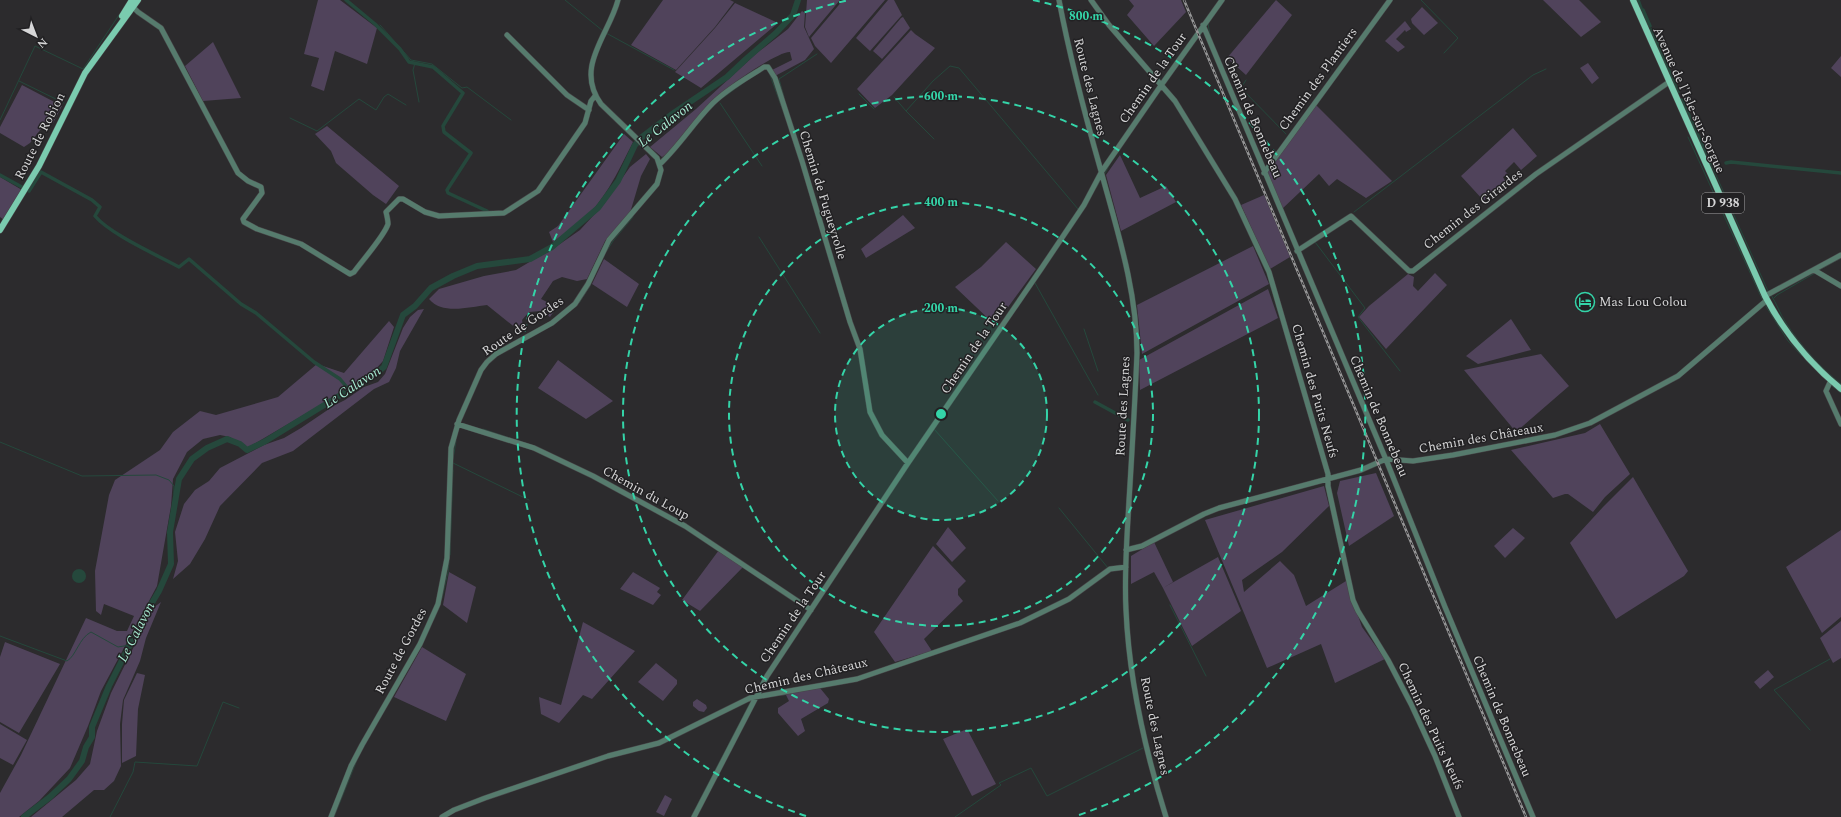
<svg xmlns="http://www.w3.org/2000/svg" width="1841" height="817" font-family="Spectral,serif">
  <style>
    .green { fill: #50435b }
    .water { fill: #25483c }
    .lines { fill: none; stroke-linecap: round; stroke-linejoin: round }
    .stream { stroke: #25483c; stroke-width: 1 }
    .canal { stroke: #25483c; stroke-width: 3.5 }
    .river { stroke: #25483c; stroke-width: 6 }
    .minor-casing { stroke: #474648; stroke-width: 6 }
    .major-casing { stroke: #474648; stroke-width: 7 }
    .minor { stroke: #567b6d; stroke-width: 5 }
    .major { stroke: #7acbaf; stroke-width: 6 }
    .rail-casing { stroke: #969697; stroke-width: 2.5 }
    .rail { stroke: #222123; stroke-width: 1; stroke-dasharray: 3; stroke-linecap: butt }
    .ring { fill: none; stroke: #34d4a8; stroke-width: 2; stroke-dasharray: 7 5 }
    .labels { text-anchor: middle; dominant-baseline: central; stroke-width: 3; stroke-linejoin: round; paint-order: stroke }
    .shield { fill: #222123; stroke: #a0a0a1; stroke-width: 1 }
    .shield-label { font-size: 12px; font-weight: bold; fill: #d6d6d7 }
    .street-label { font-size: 13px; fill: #d6d6d7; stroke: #222123 }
    .poi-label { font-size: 13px; fill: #d6d6d7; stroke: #222123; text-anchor: start }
    .water-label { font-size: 14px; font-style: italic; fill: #a6ead1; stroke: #222123 }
    .centre { fill: #34d4a8; stroke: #222123; stroke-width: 2 }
    .ring-label { font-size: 12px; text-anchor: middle; font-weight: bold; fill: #34d4a8; stroke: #222123; stroke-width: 3; stroke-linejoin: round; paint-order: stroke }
  </style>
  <rect width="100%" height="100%" fill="#2c2b2d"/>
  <!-- green -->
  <path class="green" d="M318,0H340L377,28L367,64L335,51L324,91L311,86L319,58L304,54Z
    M663,0H730L734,2L715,27L676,70L631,45Z
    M807,0H840L809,37L805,27Z
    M843,0H885L831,63L815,46L811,38Z
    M888,0H894L902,15L870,51L856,38Z
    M1129,0H1181L1186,12L1154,46L1127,15L1134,6Z
    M1276,0L1292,15L1246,75L1227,58Z
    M1543,0H1579L1601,22L1581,37Z
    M735,3L778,23L701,88L675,72L715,28Z
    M1422,7L1438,23L1424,35L1412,23L1411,19Z
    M802,11L805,13L804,27L814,49L805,60L775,76L772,70L792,60L790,52C779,51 731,84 722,93C704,110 688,131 671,151L662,157L650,147L696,109L757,53L788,29Z
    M903,17L910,28L882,59L873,51L901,18Z
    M1405,21L1411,29L1406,32L1405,30L1396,39L1405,47L1398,52L1385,41Z
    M911,30L915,34L935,48L892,95L875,108L857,89Z
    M213,42L241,98L203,101L185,66Z
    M1841,56V77L1831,68Z
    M1588,63L1599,78L1592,84L1580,68Z
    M22,85L62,106L53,123L44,125L30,143L24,147L0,133V127Z
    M1316,105L1392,181L1366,198L1337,179L1329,186L1319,174L1282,209L1266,173Z
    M327,126L399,186L386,204L373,195L336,163L331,151L315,134Z
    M1513,128L1537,156L1521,170L1514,162L1505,171L1508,174L1503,177L1506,183L1484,201L1461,176Z
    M624,134L633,142C618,172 603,205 576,226C568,232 560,237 553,242L549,232L558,226Z
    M646,154L650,159L641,176L630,213L605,241L587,279L577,281L562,277L553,281L541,299L557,307L550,317L541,311L529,312L522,320L524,331L522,333L487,305C469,307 442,315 429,299L439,289L484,276L516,270L560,244L580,230L604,204L630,167Z
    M1120,155L1140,198L1166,186L1176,202L1121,231L1106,175Z
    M0,177L22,190L4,220L0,217Z
    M1264,195L1290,257L1270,269L1241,205Z
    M903,215L915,228L866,258L861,249Z
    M1006,242L1036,269L995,325L955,287L981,267Z
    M1253,246L1269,284L1142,354L1137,305Z
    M604,259L639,284L627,307L592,284Z
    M1435,273L1447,285L1386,349L1359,317L1369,306L1408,274L1414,277L1413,286L1418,291Z
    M1268,289L1278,318L1140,390L1139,360Z
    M424,309L400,351L396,368L389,382L374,389L293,451L262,463L220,506L205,539L190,564L173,579L178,561L175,532L184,504L195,490L209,481L220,468L264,445L284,438L301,428L335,405L345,400L364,387L378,382L385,374L403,328L410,317L418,310Z
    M1511,319L1531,350L1478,364L1466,356Z
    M389,321L394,327L383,361L373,372L317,407L247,448L230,437L220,435L203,439L187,452L173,479L171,506L157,586L101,691L88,726L70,768L39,801L19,817H0V793L21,755L86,618L117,631H127L134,616L104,604L101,615L96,611L95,571L109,495L115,480L160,450L173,432L200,411L216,415L278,397L317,364L344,373Z
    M1541,354L1569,386L1516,432L1464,370Z
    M558,360L613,401L586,419L538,388Z
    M1600,424L1630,474L1605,497L1593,512L1568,494H1565L1553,498L1511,450L1585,433Z
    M1376,473L1394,516L1349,546L1337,493L1340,481Z
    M1633,477L1688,571L1684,576L1616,619L1570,543L1603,507Z
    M1324,486L1329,506L1282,552L1242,580L1244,592L1280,561L1294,575L1306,606L1346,581L1362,627L1385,659L1335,683L1321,644L1267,668L1205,520Z
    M948,527L966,548L952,562L936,544Z
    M1513,528L1525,538L1505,558L1494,546Z
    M1841,530V617L1822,633L1786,567Z
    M1154,542L1173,582L1163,588L1154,572L1131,584V556Z
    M933,546L966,581L958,589V595L963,601L924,639L932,651L895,662L874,632Z
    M719,550L744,566L700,611L682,600Z
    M1218,557L1241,611L1192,646L1163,588Z
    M449,572L476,587L467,623L443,605Z
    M633,572L660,588L657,592L661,595L653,605L620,589Z
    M161,602L146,638L140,661L123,700L120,724L121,766L114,781L104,790H94L62,817H31L76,780L90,764L97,731L111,693L153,608Z
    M1841,621V658L1833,663L1820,638Z
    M583,622L635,651L592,699L583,695L559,723L541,714L539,697L561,705Z
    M5,642L60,664L19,733L0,722V657Z
    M422,647L466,674L446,721L394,697Z
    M656,663L677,680V684L663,701L638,682Z
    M1768,670L1774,677L1760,689L1754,682Z
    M137,673L145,675L138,709L136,756L122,763V724L124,700Z
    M820,688L829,699L828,703L801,719L805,731L798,736L778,713V708L789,701L786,695L770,697Z
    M697,699L706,705L707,708L704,712L699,711L693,706V702Z
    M0,724L27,740L13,765L0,758Z
    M967,729L996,784L972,796L943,739Z
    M665,795L672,799L664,816L656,812Z"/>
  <!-- water -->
  <path class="water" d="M72 576a7 7 0 1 1 14 0a7 7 0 1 1-14 0Z"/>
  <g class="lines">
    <!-- stream -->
    <path class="stream" d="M565,0L603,31
      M1421,0L1458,38L1444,53
      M1208,23L1210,36
      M380,25L411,60L432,64L462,88L467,87L511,120
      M606,33L674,70
      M415,63L413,70L419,102
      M770,75L786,119
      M1246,80L1241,88L1286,134
      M19,81L64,103
      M859,94L874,109
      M724,97L746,81
      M784,97L779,79L817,54
      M894,97L906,111L933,81L950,66L959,68L1078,209
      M720,103L762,166
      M906,111L934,139
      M290,118L317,131L359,99L376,110L384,97L388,94L406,105
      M0,120L35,46L83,69L119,15
      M1688,137L1763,301
      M1711,164L1768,291
      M1104,175L1112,160
      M1096,188L1101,179
      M1354,212L1533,75L1546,69
      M759,237L820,333
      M1315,242L1365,308L1358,317L1400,371
      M606,252L613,241L633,217
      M1819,270L1841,258
      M1035,283L1098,395
      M1771,295C1777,304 1780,314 1786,323C1801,346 1820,367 1841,384
      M1774,298L1777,295L1815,273
      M579,303L590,286
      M1765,305L1788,341L1802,356
      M1084,329L1098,371
      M1831,385L1841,393
      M483,429L516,440
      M934,429L998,501
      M0,442L82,476L156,475L169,480L174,486V494L176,497
      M453,459L456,441
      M453,463L529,500
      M1059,508L1108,568
      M450,555L453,470
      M442,598L448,572L449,562
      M1170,605L1206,676
      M434,619L439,607
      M0,636L67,661C76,656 79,638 91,632L118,647L130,645
      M1810,730L1774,690L1830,659
      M110,817L133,772L135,762L197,766L223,702L239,708
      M334,817L357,760
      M691,817L750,703
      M955,817L1001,785L999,783L1031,768L1047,796L1143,748"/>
    <!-- canal -->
    <path class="canal" d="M346,0L375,24L400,49L409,62L433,67L463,93L443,126L444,132L471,153L447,190L448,193L487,211
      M1638,0L1641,8
      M1643,10L1650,26
      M1651,30L1678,92
      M1682,100L1706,154
      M1708,158L1710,163L1714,164
      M1726,163L1731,162L1841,173
      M0,175L29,191L41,172L92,200L100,207L95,216C110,234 157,255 179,267L189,259L241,304L256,313L314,362L340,379L350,391
      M1095,402L1128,420"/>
    <!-- river -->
    <path class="river" d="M24,817L50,797L69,779L82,761L86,747L92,737V727L109,686L146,613L159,591L171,564L170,532L179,479L192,459L207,448L227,439L240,444L247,450L264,442L378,372L384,367L403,315L415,306L431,288L453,276L477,266L530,259L552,247L598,208L618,181L635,145L642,137L675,112L727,77L746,59L776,33L793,15L798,0"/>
    <defs>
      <path id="minor" d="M1059,0C1070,58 1085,115 1101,171C1117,230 1137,291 1137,353C1135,402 1132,452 1129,501C1127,537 1124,574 1126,610C1129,680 1145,750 1166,817
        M1091,0L1109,25L1175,101L1235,199L1269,272L1328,474V486L1353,600L1358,611L1388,660L1411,704L1435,756L1459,817
        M132,6L138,12L161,28L238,173L248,181L261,187L262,193L243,219L244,222L257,229L301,244L350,274L354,272C362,261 385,235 388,224C388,220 387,216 386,212L399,199H403L425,212L439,216L504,213L538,191L585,123L591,101L595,96
        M1203,25L1387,462L1445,607L1533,817
        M507,35L567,95L589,110
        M660,164C680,145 694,122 713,103C728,88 747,78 764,67H768L775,78L802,161L850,322L860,349L870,412L882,435L908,463
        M1264,173L1390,0
        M1297,251L1351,216L1409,271H1413L1536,174L1669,82
        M1814,270L1841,286
        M1765,296L1841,255
        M1831,380L1826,391L1841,424
        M457,424L534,448L593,476L685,526L811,610
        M1126,550L1142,546L1204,514L1219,508L1361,470L1386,459L1413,461L1453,455L1555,435L1590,423L1678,376L1767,300
        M331,817L351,766L362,745L420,644L438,604L447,558L451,448L459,420L481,370L487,362L496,354L552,323L575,304L588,284L609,240L657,184L661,170L657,158L601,104C574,67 609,35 618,0
        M442,817L454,810L485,798L608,756L659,743L750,698L857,679L1020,623L1069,599L1110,569L1126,567
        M694,817L767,676L908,463L1041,269L1084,205L1102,171L1162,84L1222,0"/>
      <path id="major" d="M1633,0L1765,296C1784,332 1809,363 1841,389
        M122,16L132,0
        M0,230L39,166L85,73L138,0"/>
    </defs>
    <!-- minor casing -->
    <use href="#minor" class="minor-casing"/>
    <!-- major casing -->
    <use href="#major" class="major-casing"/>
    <!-- minor -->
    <use href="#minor" class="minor"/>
    <!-- major -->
    <use href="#major" class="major"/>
    <defs>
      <path id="rail" d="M1184,0L1526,817"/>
    </defs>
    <!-- rail casing -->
    <use href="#rail" class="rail-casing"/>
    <!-- rail -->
    <use href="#rail" class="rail"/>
  </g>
  <!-- distance rings -->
  <circle cx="941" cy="414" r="106" fill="#34d4a8" fill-opacity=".12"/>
  <g class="ring">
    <circle cx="941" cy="414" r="106"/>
    <circle cx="941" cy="414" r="212"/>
    <circle cx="941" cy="414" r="318"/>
    <path d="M806 816A424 424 0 0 1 849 0M1033 0A424 424 0 0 1 1076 816"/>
  </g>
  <!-- icons -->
  <defs>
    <symbol id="hotel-ring" viewBox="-11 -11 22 22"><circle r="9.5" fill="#222123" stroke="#34d4a8" stroke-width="1.5"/><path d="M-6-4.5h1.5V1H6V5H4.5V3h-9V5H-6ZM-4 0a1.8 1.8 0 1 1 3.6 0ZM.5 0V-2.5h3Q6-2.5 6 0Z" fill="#34d4a8"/></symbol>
  </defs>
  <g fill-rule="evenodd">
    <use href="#hotel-ring" x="1574" y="291" width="22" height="22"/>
  </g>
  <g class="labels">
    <!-- shield labels -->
    <rect class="shield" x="1702" y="193" width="42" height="20" rx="3"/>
    <g class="shield-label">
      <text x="1723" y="203">D 938</text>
    </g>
    <!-- street labels -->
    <g class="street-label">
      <text transform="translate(1153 78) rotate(-55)">Chemin de la Tour</text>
      <text transform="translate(1318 79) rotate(-54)">Chemin des Plantiers</text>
      <text transform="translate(1090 87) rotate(76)">Route des Lagnes</text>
      <text transform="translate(1689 100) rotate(66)">Avenue de l'Isle-sur-Sorgue</text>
      <text transform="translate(1253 117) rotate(67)">Chemin de Bonnebeau</text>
      <text transform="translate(40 136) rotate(-63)">Route de Robion</text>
      <text transform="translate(823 195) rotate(73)">Chemin de Fugueyrolle</text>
      <text transform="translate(1473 209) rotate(-38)">Chemin des Girardes</text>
      <text transform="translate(523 326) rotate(-34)">Route de Gordes</text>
      <text transform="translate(974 348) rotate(-56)">Chemin de la Tour</text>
      <text transform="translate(1315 391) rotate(74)">Chemin des Puits Neufs</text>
      <text transform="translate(1123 406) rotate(-87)">Route des Lagnes</text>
      <text transform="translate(1379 416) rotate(67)">Chemin de Bonnebeau</text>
      <text transform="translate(1481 438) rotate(-10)">Chemin des Châteaux</text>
      <text transform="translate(646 493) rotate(29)">Chemin du Loup</text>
      <text transform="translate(793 617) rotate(-56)">Chemin de la Tour</text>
      <text transform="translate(401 651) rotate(-62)">Route de Gordes</text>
      <text transform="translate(806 676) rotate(-13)">Chemin des Châteaux</text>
      <text transform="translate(1502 716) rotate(67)">Chemin de Bonnebeau</text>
      <text transform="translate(1155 726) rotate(78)">Route des Lagnes</text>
      <text transform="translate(1431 726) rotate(65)">Chemin des Puits Neufs</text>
    </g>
    <!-- poi labels -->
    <g class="poi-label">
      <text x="1599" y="302">Mas Lou Colou</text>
    </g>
    <!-- water labels -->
    <g class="water-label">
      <text transform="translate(665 124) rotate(-38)">Le Calavon</text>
      <text transform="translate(352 387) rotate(-33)">Le Calavon</text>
      <text transform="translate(136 632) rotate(-63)">Le Calavon</text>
    </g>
  </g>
  <circle cx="941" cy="414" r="6" class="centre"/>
  <g class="ring-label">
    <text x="1086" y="20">800 m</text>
    <text x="941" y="100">600 m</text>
    <text x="941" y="206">400 m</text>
    <text x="941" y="312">200 m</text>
  </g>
  <!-- north arrow -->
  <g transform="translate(36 36) rotate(138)" stroke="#222123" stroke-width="3" paint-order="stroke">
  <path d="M0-3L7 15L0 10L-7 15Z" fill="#d6d6d7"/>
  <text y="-6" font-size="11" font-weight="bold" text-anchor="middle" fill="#d6d6d7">N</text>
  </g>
</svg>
